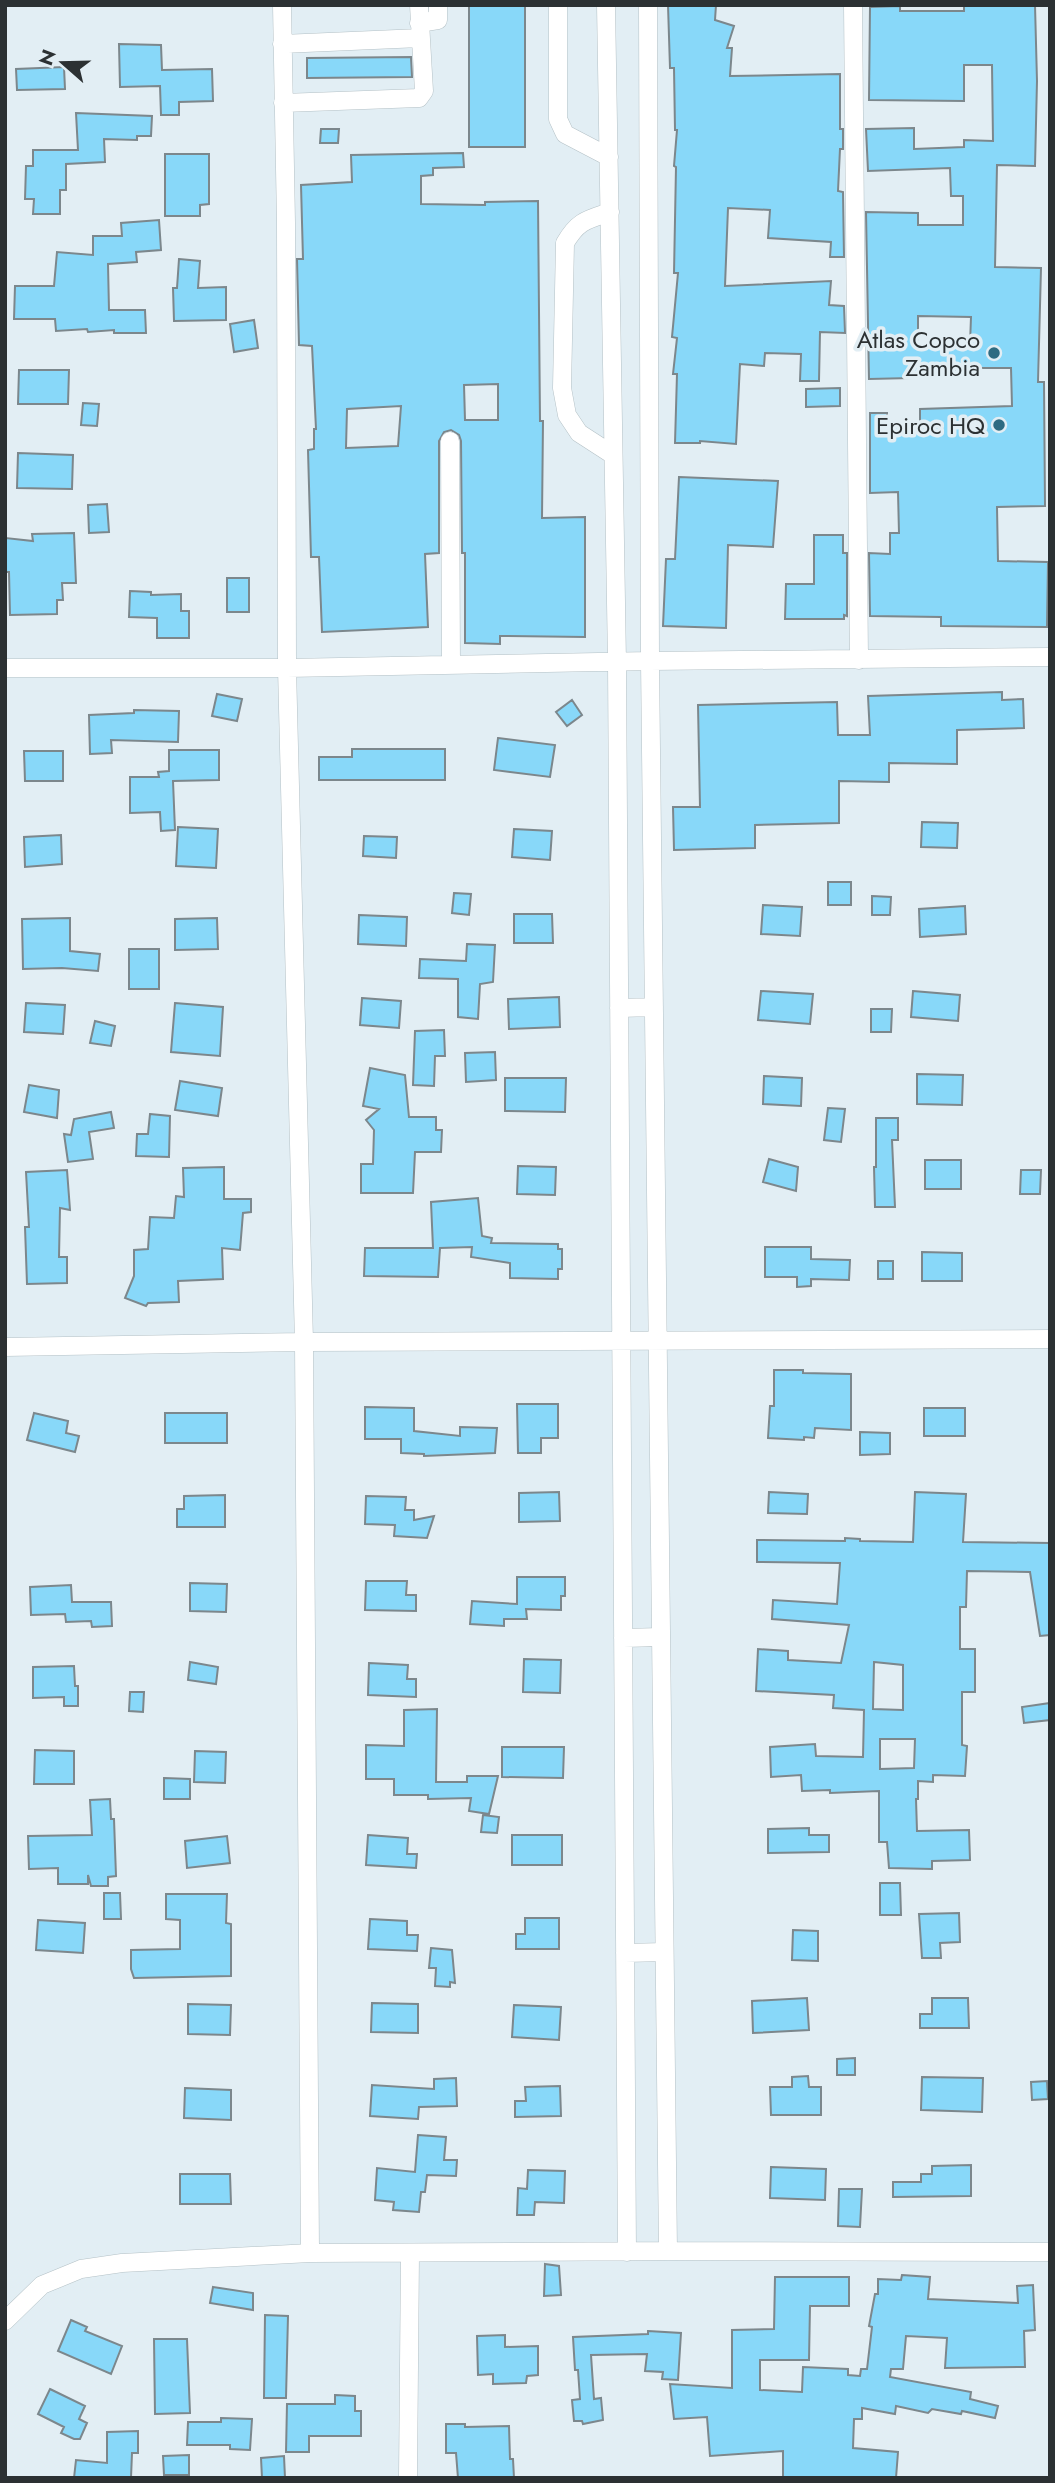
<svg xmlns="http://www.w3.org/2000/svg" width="1055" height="2483" font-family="Jost,sans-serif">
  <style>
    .building { fill: #88d8f9; stroke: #7c878c; stroke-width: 2; fill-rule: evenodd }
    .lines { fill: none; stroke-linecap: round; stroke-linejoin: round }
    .minor-casing { stroke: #b4c1c6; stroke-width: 19 }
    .minor { stroke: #fff; stroke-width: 18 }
    .poi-dot { fill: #2e6b81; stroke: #e2eef4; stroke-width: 2.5 }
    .labels { text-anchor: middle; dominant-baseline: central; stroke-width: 7; stroke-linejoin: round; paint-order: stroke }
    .poi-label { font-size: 24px; fill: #2c3133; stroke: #e2eef4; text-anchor: end }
  </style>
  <rect width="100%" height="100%" fill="#e2eef4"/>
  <!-- building -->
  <path class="building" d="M469,5H525V147H469Z
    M668,5H716L715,20L734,26L727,48H732L730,76L840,74V129H843V149H840L838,191L843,192L844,257H830L831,242L768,238L770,210L728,208L725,286L831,281L829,305L844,306L845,333L820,332L819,381H800L801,354L765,353L764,366L740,364L736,444L700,441V443H675L677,374H673L677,338L672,337L678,273H674L676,167L674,166L677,130H675L674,68H670Z
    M964,5H1035L1037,81L1035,166L997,165L995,267L1041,268L1038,382H1044L1045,506L997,507L998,561L1048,562L1047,627L941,626V617L870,616L869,553L890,554V533H899L898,492L870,493V413H887V424L920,423V409L1012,406L1011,368H955V377L869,379L866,212L918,213V225H963V196H951L950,168L868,171L866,129L914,128V149L964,147V140L993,141L992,65H964V101L869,100L870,7L900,6V11H964ZM918,316L971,317L970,344L918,345Z
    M119,44L161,45L162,70L212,69L213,101L179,102V115H161L160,86L120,87Z
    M411,57L412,77L307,78V58Z
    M64,67L65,89L17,90L16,69Z
    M76,113L152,116L151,136H137V140L104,139L105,162L66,164V190H60V214H33L34,199H25L26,166H33V150H78Z
    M321,129H339L338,143H320Z
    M463,153L464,167L433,168V175L421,176V204L485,205V202L538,201L540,421H543L542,518L585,517V637L500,636V644L465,643V553H462L461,441L459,435L451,430L444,432L439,441V553L425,554L428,627L322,632L319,557H311L308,450L314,449V429H316L312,346L299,345L297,259H303L301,185L352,182L351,155ZM498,384V420H465L464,385ZM401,406L398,446L346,448L347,409Z
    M165,154H209V204L200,205V216H165Z
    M159,220L161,250L136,252L137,262L108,264L109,310H145L146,333H114V330L88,332L87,329L56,331L55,319H14L15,286H54L57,252L93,255V236H122L121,223Z
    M179,259L200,261L198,288L226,287V320L174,321L173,288H177Z
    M254,320L258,348L234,352L230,324Z
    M19,370H69L68,404H18Z
    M840,388V406L806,407V389Z
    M83,403L99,404L97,426L81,425Z
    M18,453L73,455L72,489L17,488Z
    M679,477L778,481L773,547L728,545L726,628L663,626L666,559H675Z
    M107,504L109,532L89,533L88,505Z
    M74,533L76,583H62L63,600H57V614L10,615L9,572H5L6,538L33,541L32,534Z
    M814,535H843V553H847V616L844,615V619H785L786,584H814Z
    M227,578H249V612H227Z
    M130,591L151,592V595L181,594V611H189V638H157V618L129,617Z
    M1002,692V700L1023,699L1024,728L957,730V764L889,763V782L839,781V823L755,825V848L674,850L673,807H700L698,705L837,702L838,735H870L868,696Z
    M217,694L242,699L237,721L212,716Z
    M572,700L582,715L567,726L556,712Z
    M134,710L179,711L178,742L111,740L112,753L90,754L89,715L134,713Z
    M498,738L555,745L550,777L494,770Z
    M352,749H445V780H319V757H352Z
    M169,750H219V780L173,781L175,830L161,831L160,812L130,813V777H159L158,772L169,771Z
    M24,751H63V781H25Z
    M922,822L958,823L957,848L921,847Z
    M178,827L218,829L216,868L176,866Z
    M514,829L552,831L550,860L512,857Z
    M61,835L62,864L25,867L24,837Z
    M364,836L397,837L396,858L363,856Z
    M828,882H851V905H828Z
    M454,893L471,894L469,915L452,913Z
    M872,896L891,897L890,915H872Z
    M763,905L802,907L800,936L761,934Z
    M965,906L966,934L920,937L919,909Z
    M514,914H552L553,943H514Z
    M359,915L407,917L406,946L358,944Z
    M70,918V951L100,954L98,971L62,968L23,969L22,919Z
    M217,918L218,949L175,950V919Z
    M467,944L495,945L493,982L480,984L478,1019L458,1017V979L419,978L420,959L466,961Z
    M129,949H159V989H129Z
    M761,991L813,994L810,1024L758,1020Z
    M913,991L960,995L958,1021L911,1017Z
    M559,997L560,1027L509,1029L508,999Z
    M362,998L401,1001L399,1028L360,1025Z
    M26,1003L65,1005L63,1034L24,1032Z
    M175,1003L223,1007L220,1056L171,1052Z
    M871,1009H892L891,1032H871Z
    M95,1021L115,1026L111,1046L90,1043Z
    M444,1030L445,1056H435L434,1086L413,1085L415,1031Z
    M495,1052L496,1080L466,1082L465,1053Z
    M370,1068L405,1075L409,1117H436V1130H442L441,1152H415L413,1193H361V1164H373L374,1130L366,1120L379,1109L363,1106Z
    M917,1074L963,1075L962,1105L917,1104Z
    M764,1076L802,1078L801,1106L763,1104Z
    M505,1078H566L565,1112L505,1111Z
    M180,1081L222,1088L218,1116L175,1110Z
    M29,1085L59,1090L57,1118L24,1112Z
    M828,1108L845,1109L841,1142L824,1140Z
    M111,1112L114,1128L89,1132L93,1159L68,1162L64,1134L71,1135L74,1119Z
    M150,1114L170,1116L169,1157L136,1156L137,1134H148Z
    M876,1118H898V1140H892L895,1207H875L874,1167H876Z
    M769,1159L798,1167L796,1191L763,1182Z
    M925,1160H961V1189H925Z
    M518,1166L556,1167L555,1195L517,1194Z
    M224,1167V1199H251V1212L243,1213L240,1250L222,1248L223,1279L178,1281L179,1302L148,1303L146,1306L125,1298L134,1276V1250L148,1249L150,1217L174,1218L176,1196L184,1197L183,1168Z
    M67,1170L70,1210L60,1208L59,1257H67V1283L27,1284L25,1227H29L26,1172Z
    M1021,1170H1041L1040,1194H1020Z
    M478,1198L482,1236L492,1238L491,1243L558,1244V1249H562V1269H558V1279L510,1278V1263L471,1257L472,1247L440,1248L438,1277L364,1276L365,1248H433L431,1202Z
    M765,1247H811V1259L850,1260L849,1280L811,1279V1286L797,1287V1277H765Z
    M922,1252L962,1253V1281H922Z
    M878,1261H893V1279H878Z
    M774,1370H803V1373L851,1374V1430L815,1428L814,1438L804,1437V1440L768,1438L770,1406H774Z
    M517,1404H558V1438H541V1453H518Z
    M365,1407L414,1408V1431L460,1436V1427L497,1428L495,1453L424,1456V1454L401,1453V1439H365Z
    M924,1408H965V1436H924Z
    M34,1413L68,1421L66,1433L79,1436L75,1452L27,1440Z
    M165,1413H227V1443H165Z
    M860,1432L890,1433V1454L860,1455Z
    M559,1492L560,1521L519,1522V1493Z
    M769,1492L808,1494L807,1514L768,1513Z
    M915,1492L966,1494L963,1542L1050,1543V1635L1040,1636L1030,1572L967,1571L966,1607H960V1649H975V1692H962V1745L967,1746L965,1776L933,1775V1782L918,1781V1799H916L917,1831L969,1830L970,1860L932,1861V1869L889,1868L887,1842H879V1791L830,1793V1790L802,1791L801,1775L771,1777L770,1747L815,1744L816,1756L863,1757L864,1710L833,1708L834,1695L756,1691L758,1649L788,1651V1660L841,1663L849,1625L772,1619L773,1600L837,1604L840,1563L757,1562V1540L845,1541V1538L860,1539V1541L913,1542ZM874,1662L903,1665V1710L873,1709ZM880,1739H915L914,1768L880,1769Z
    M225,1495V1527H177V1509H184V1496Z
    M366,1496L406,1497L405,1510H414V1520L434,1516L427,1538L394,1536L395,1525L365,1524Z
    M517,1577H565V1596H561V1610L526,1609L527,1619H504V1626L470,1624L472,1601L517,1604Z
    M366,1581H407L406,1595H416V1611L365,1610Z
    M190,1583L227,1584L226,1612L190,1611Z
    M71,1585L72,1602H111L112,1626L92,1627L91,1621L66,1622L65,1614L31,1615L30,1587Z
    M524,1659L561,1660L560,1693L523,1692Z
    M190,1662L218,1667L216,1684L188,1680Z
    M369,1663L408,1665L407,1679H416V1697L368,1695Z
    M74,1666L75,1686H78V1706H64V1697L33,1698V1667Z
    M130,1692H144L143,1712L129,1711Z
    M1050,1703V1720L1024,1723L1022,1707Z
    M437,1709L436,1782H467V1776H498L489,1814L469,1811L471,1798L428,1799V1795H394V1779H366V1745L404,1746V1710Z
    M502,1747H564L563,1778L502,1777Z
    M35,1750L74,1751V1784H34Z
    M195,1751L226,1752L225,1783L194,1782Z
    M164,1778L190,1779V1799H164Z
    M110,1799L111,1819H114L116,1876L108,1877V1886H91L88,1875V1884H58V1868L29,1869L28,1836L92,1835L90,1800Z
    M483,1815L499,1817L497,1833L481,1832Z
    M809,1828V1835H829V1852L768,1853V1829Z
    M368,1835L408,1838L407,1854H417L416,1868L366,1865Z
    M512,1835H562V1865H512Z
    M227,1836L230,1863L187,1868L185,1841Z
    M880,1883H900L901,1915H880Z
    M104,1893H120L121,1919H104Z
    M166,1894H227L226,1923L231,1924V1976L134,1978L131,1969V1950L180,1949V1920L166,1919Z
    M959,1913L960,1942L940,1943L941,1958H922L919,1914Z
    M525,1918H559V1949H516V1934H525Z
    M370,1919L407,1921V1935H418L417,1951L368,1949Z
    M38,1920L85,1923L83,1953L36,1950Z
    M793,1930L818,1931V1961L792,1960Z
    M431,1948L452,1950L455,1983L450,1982V1987L435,1986L436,1968H429Z
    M807,1998L809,2030L753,2033L752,2001Z
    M932,1998H968L969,2028H920V2014H932Z
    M372,2003L418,2004V2033L371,2032Z
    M188,2004L231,2005L230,2035L188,2034Z
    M514,2005L561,2007L559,2040L512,2037Z
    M855,2058V2075H837V2059Z
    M808,2076L809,2087H821V2115H771L770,2087H792V2077Z
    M922,2077L983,2078L982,2112L921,2110Z
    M456,2078L457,2106L419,2107L418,2119L370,2116L372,2085L434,2089V2079Z
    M1047,2081L1048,2099L1032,2100L1031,2082Z
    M560,2086L561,2116L515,2117V2101H526L525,2087Z
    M185,2088L231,2090V2120L184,2118Z
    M418,2135L446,2137L444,2160H457L456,2176L427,2175L425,2192H421L419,2212L393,2210L394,2202L375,2200L377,2168L415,2172Z
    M971,2165V2196L893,2197V2182H921V2174H932V2166Z
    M771,2167L826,2169L825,2200L770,2198Z
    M528,2170L565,2171L564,2203L535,2202L534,2215H517L518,2188L527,2189Z
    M180,2174H230L231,2204H180Z
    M839,2189H862L860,2227L838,2226Z
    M545,2264L559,2266L561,2295L544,2296Z
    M902,2275L930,2277L928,2299L1018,2303L1017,2286L1033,2285L1035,2330L1024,2331L1025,2367L945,2368L947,2338L906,2336L903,2369H891L890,2377L971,2392L970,2399L998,2406L995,2418L962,2411L961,2414L932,2409L928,2413L896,2406L895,2414L862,2408V2419H854L853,2448L898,2452L896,2478H783V2451L710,2456L707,2417L674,2419L670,2384L732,2388V2330L774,2329L775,2277H849V2306H810L809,2360H760V2390L802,2392L803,2367L848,2369V2375L860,2376L861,2369H867L872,2327L869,2326L875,2294H878V2279L901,2280Z
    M213,2287L253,2293V2310L210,2303Z
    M265,2315L288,2316L286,2398H264Z
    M71,2320L87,2327L85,2331L122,2346L111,2374L58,2351Z
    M648,2331L681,2333L678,2380L662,2379L663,2372L645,2371L647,2354L591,2355L594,2399L601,2398L603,2420L583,2424L582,2421H574L572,2400L580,2399L578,2370H575L573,2337L648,2334Z
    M505,2335V2347L538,2346V2375L527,2376L526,2383L493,2384V2374L478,2375L477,2336Z
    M154,2339H187L190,2413L155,2414Z
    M50,2389L85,2406L79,2419L87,2423L80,2439H74L61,2433L64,2427L38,2414Z
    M335,2395L355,2396V2411H361V2436H309V2452H286L287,2404H335Z
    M221,2418L252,2419L250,2450L230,2449V2445H187L188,2422H221Z
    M446,2424H465V2427L509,2426L510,2459H513L514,2478H458L456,2453H446Z
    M138,2431V2453H132L131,2478H74L76,2460L107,2463V2432Z
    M189,2455V2475H164L163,2456Z
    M284,2456L285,2478H262L261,2458Z"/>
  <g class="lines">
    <defs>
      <path id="minor" d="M282,5L286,223L287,668L304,1342L310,2253
        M558,5V119L565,134L609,157
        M606,5L617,662L627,2252
        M648,5L650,661L668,2251
        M853,5L859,660
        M419,23L438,20V5
        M282,44L420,38
        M283,103L419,98L424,91L419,5
        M610,212C586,220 578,221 565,243L562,388L567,415L579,433L613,455
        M450,441L451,665
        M5,668H287L650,661L1050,657
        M619,1008L654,1007
        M5,1347L304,1342L1050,1339
        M623,1638L661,1637
        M625,1953L664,1952
        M5,2321L42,2285L81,2269L122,2263L310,2253L668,2251L1050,2252
        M408,2478L410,2254"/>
    </defs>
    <!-- minor casing -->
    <use href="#minor" class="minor-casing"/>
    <!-- minor -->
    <use href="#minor" class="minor"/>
  </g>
  <!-- markers -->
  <g class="poi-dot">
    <circle cx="994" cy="353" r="7"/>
    <circle cx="999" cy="425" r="7"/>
  </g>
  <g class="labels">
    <!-- poi labels -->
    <g class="poi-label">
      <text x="980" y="339">Atlas Copco<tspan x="980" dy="28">Zambia</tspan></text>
      <text x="985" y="425">Epiroc HQ</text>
    </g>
  </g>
  <!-- border -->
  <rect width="1055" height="2483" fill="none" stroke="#2c3133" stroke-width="14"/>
  <!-- north arrow -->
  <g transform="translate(63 63) rotate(290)" stroke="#e2eef4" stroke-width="5" paint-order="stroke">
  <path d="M0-5L12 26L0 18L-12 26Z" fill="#2c3133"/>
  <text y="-10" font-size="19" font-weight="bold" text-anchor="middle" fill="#2c3133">N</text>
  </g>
</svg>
